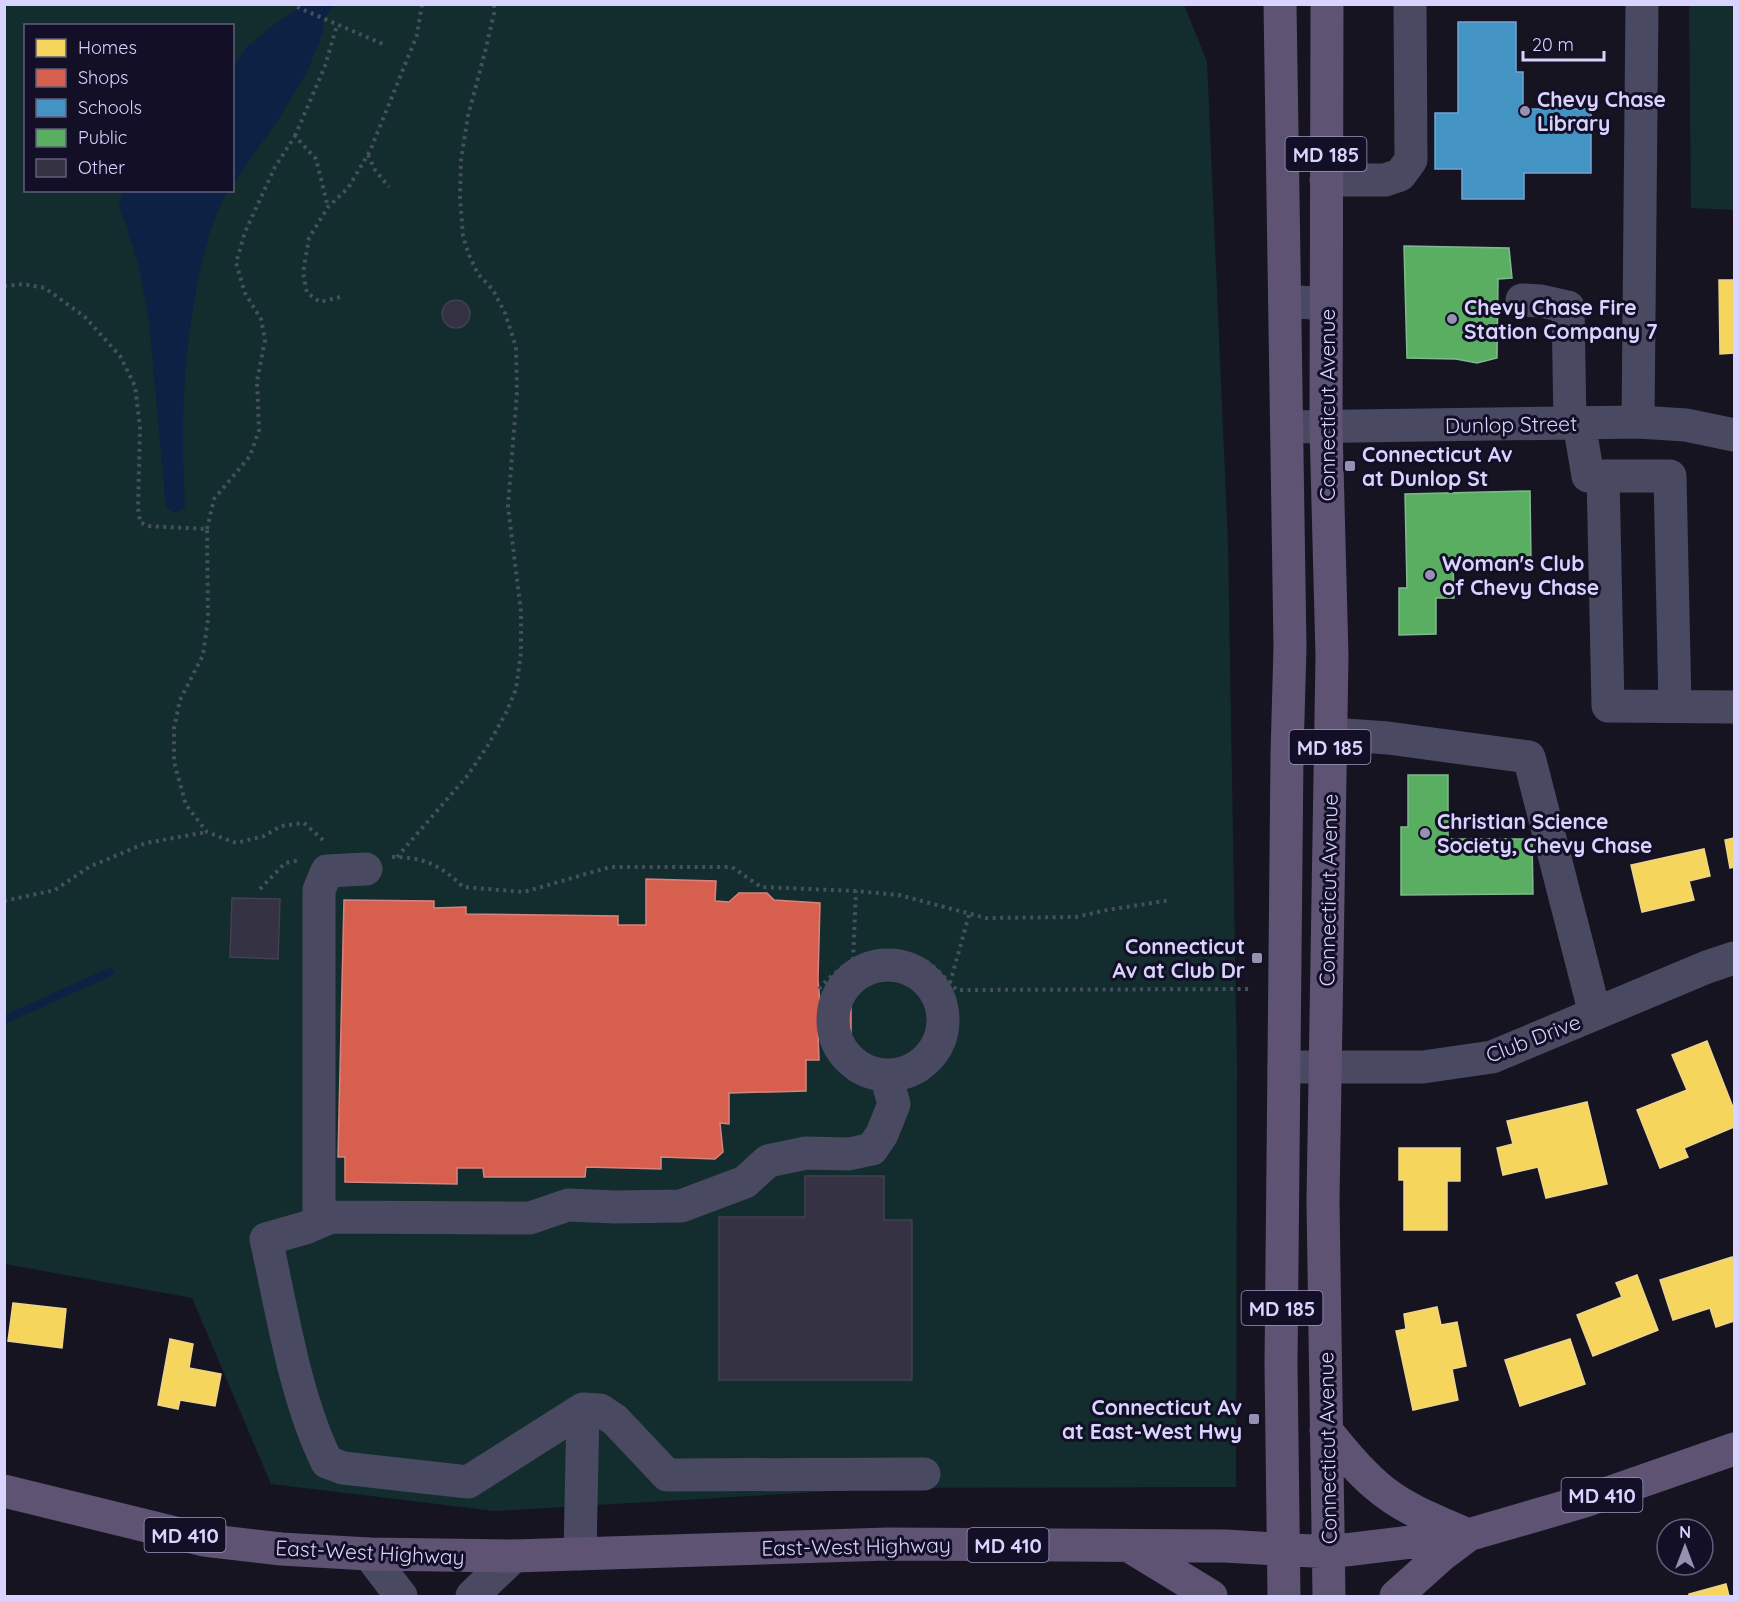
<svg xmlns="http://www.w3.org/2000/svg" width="1739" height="1601" font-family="Quicksand,sans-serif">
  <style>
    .green { fill: #132c2d; fill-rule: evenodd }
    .water { fill: #0d2144 }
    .homes { fill: #f6d55c; stroke: #edd58d; stroke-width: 1.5 }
    .shops { fill: #d6604d; stroke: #d78382; stroke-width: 1.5 }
    .schools { fill: #4393c3; stroke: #70a6d5; stroke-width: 1.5 }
    .public { fill: #5aae61; stroke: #80b990; stroke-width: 1.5 }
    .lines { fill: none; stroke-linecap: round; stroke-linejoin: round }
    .stream { stroke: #0d2144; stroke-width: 8 }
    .building { fill: #343243; stroke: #433f54; stroke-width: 1.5 }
    .path { stroke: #44505f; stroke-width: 4; stroke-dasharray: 3 4.5; stroke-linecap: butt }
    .minor { stroke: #4a4962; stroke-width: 33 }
    .major { stroke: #5e5373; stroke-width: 33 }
    .poi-dot { fill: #9591b1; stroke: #130f26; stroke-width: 2 }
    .labels { text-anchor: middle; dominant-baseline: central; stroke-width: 6; stroke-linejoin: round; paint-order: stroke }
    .shield { fill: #130f26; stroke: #9e99be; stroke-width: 1.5 }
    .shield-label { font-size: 20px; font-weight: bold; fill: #d9d4ff }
    .poi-label { font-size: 21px; font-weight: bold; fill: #d9d4ff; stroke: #130f26; text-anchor: start }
    .street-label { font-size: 21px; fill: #d9d4ff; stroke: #130f26 }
  </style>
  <rect width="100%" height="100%" fill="#161421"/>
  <!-- green -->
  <path class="green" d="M4,5H1184L1207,61L1228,543L1237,1070L1236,1487L886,1488L495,1511L271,1484L192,1298L5,1264ZM26,26H232V190H26Z
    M1689,5H1734V210L1691,208Z"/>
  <!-- water -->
  <path class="water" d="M298,5H335L323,19V32L308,70L278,120L233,184V66L247,47L273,25L294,12Z
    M123,191H228C214,214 207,241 201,268C182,350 181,424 185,507L175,513L166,508L149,322L139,267L119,204Z"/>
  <!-- homes -->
  <path class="homes" d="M1719,280H1734V353L1720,354Z
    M1734,838V867L1730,868L1725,840Z
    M1704,849L1710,876L1689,881L1694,900L1642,912L1631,865Z
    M1707,1041L1734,1110V1127L1684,1148L1688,1157L1660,1168L1637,1110L1687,1090L1672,1055Z
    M1587,1102L1607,1184L1546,1198L1538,1167L1503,1175L1497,1148L1513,1144L1507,1121Z
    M1399,1148H1460V1181H1447V1230H1404V1180H1399Z
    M1732,1257L1734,1266V1321L1716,1327L1710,1308L1673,1320L1660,1280Z
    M1637,1275L1658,1330L1593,1356L1577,1315L1622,1297L1616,1283Z
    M13,1303L66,1309L62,1348L8,1341Z
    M1437,1307L1441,1325L1457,1322L1466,1366L1452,1369L1458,1400L1413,1410L1396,1331L1406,1329L1404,1314Z
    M170,1339L193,1344L189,1368L221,1374L215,1406L180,1400L178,1409L158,1405Z
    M1570,1339L1585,1384L1520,1406L1505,1360Z
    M1726,1584L1729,1596H1689V1594Z"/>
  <!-- shops -->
  <path class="shops" d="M646,879L716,881L715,901L729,902L739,893H767L774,900L820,903L818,980L820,1003L851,1004V1036L818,1033L819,1060H806V1091L729,1093V1124L720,1123L723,1152L715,1159L661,1157V1169L586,1167L585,1177H484L483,1168H457V1184L345,1182V1157H338L344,900L434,901V908L466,907V914L618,916V925H646Z"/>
  <!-- schools -->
  <path class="schools" d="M1458,22H1516V72H1523V109H1591V173H1524V199H1462V169H1435V113H1458Z"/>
  <!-- public -->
  <path class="public" d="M1404,246L1509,248L1512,278L1498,279L1497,358L1477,363L1456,359L1407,358Z
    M1530,491L1531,560L1453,562L1454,598H1436V634L1399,635V588H1407L1405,494Z
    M1408,775H1448V839H1532L1533,894L1401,895V827H1408Z"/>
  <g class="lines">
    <!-- stream -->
    <path class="stream" d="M4,1020L110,972"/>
  </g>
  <!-- building -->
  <path class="building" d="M442 314a14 14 0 1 1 28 0a14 14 0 1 1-28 0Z
    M232,898L280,899L278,959L230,957Z
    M805,1176H884V1220H912V1380H719V1217H805Z"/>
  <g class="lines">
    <!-- path -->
    <path class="path" d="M297,7L385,45
      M295,136L325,66L337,25
      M368,155L375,170L389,187
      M4,286L23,284L45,288L85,317L120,356L135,386L140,427L138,508L140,522L148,526L207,529L208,619L203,655L180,700L174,728V762L186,805L207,832L236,843L264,836L281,826L304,823L324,841
      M340,297L320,302L307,293L303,273L309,238L328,207L348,188L370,151L417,35L422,4
      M207,529L214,499L250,456L259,430L257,381L265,340L261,319L245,293L236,263L245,232L275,167L295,136L316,159L328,207
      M392,857C423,857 441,865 463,887L524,892L610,867H732L761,887L856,891L899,895L986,918L1076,917L1107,910L1171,900
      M397,857L468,775L488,745L506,713L516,689L521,653V612L508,506L517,392L516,347L505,313L493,290L478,274L469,255L463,236L460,197L461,160L468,116L486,48L494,13V4
      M260,889L285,863L301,860
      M4,901L55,890L89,867L146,843L207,832
      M853,960L856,891
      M950,983L969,915
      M819,989C842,963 865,949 900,954C908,956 919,958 927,962C938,969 948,982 957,990L1252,989"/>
    <!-- minor -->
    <path class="minor" d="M1326,180H1385L1400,175L1411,160L1410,4
      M1522,300L1541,301L1568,307L1570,423
      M1285,301L1326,304
      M1638,422L1642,4
      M1579,423L1588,476H1603
      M1287,427L1638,422L1686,425L1734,435
      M1675,706L1670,476H1603L1608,706L1734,707
      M1331,734L1388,738L1529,757L1595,1014
      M833 1020a55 55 0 1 1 110 0a55 55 0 1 1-110 0Z
      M1284,1067H1423L1492,1057L1707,967L1734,958
      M886,1076L894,1104L882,1134L872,1149L849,1154L806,1153L768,1161L745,1182L681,1206L615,1207L568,1205L530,1218L331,1217L305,1228L266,1239C282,1310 295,1398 327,1462L343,1468L468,1482L583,1409L600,1410L615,1420L667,1475L924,1474
      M319,1222V890L327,871L366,869
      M369,1554L401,1596
      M580,1554L583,1409
      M472,1596L514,1556"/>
    <!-- major -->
    <path class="major" d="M1280,4L1290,647L1287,754L1281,1365L1284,1596
      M1327,4L1326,427L1332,656L1323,1201L1329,1596
      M1326,1430C1342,1450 1358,1470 1377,1486C1403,1509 1437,1521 1468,1535
      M4,1491L204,1540L281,1549L369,1554L514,1556L888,1544L1225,1546L1329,1552L1468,1535L1585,1501L1734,1449
      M1129,1546L1211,1596
      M1396,1596L1443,1554L1467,1536"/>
  </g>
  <!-- markers -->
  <g class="poi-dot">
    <circle cx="1525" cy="111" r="6"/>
    <circle cx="1452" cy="319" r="6"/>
    <rect x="1344" y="460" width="12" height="12" rx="3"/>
    <circle cx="1430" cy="575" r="6"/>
    <circle cx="1425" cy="833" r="6"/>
    <rect x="1251" y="952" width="12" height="12" rx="3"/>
    <rect x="1248" y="1413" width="12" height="12" rx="3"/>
  </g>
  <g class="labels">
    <!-- shield labels -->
    <g class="shield">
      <rect x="1285.5" y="137" width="81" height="34" rx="4.5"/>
      <rect x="1289.5" y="730" width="81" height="34" rx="4.5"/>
      <rect x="1241.5" y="1291" width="81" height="34" rx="4.5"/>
      <rect x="1561.5" y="1478" width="81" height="34" rx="4.5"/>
      <rect x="144.5" y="1518" width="81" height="34" rx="4.5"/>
      <rect x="967.5" y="1528" width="81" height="34" rx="4.5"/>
    </g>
    <g class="shield-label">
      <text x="1326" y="154">MD 185</text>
      <text x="1330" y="747">MD 185</text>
      <text x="1282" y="1308">MD 185</text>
      <text x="1602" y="1495">MD 410</text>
      <text x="185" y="1535">MD 410</text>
      <text x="1008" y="1545">MD 410</text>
    </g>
    <!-- poi labels -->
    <g class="poi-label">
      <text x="1537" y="99">Chevy Chase<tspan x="1537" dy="24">Library</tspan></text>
      <text x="1464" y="307">Chevy Chase Fire<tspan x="1464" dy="24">Station Company 7</tspan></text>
      <text x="1362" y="454">Connecticut Av<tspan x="1362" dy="24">at Dunlop St</tspan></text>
      <text x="1442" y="563">Woman's Club<tspan x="1442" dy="24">of Chevy Chase</tspan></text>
      <text x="1437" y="821">Christian Science<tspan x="1437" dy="24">Society, Chevy Chase</tspan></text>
      <text x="1245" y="946" text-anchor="end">Connecticut<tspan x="1245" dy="24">Av at Club Dr</tspan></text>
      <text x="1242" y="1407" text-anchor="end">Connecticut Av<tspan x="1242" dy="24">at East-West Hwy</tspan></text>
    </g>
    <!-- street labels -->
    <g class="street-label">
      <text transform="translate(1327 405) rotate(-90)">Connecticut Avenue</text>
      <text transform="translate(1511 424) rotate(-1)">Dunlop Street</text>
      <text transform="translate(1328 890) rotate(-89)">Connecticut Avenue</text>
      <text transform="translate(1533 1038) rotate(-21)">Club Drive</text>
      <text transform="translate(1327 1448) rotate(-91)">Connecticut Avenue</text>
      <text transform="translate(856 1546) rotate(-1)">East-West Highway</text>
      <text transform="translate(370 1552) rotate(3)">East-West Highway</text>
    </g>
  </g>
  <!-- border -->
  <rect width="1739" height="1601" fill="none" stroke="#d9d4ff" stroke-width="12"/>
  <!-- legend -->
  <rect x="24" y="24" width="210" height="168" fill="#130f26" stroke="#625e7d" stroke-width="1.5"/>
  <rect x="36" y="39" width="30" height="18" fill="#f6d55c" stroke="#625e7d" stroke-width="1.5"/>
  <text x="78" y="54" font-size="18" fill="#d9d4ff">Homes</text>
  <rect x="36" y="69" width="30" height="18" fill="#d6604d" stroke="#625e7d" stroke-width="1.5"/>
  <text x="78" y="84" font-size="18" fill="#d9d4ff">Shops</text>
  <rect x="36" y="99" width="30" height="18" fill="#4393c3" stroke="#625e7d" stroke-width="1.5"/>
  <text x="78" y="114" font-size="18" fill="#d9d4ff">Schools</text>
  <rect x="36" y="129" width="30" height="18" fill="#5aae61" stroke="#625e7d" stroke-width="1.5"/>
  <text x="78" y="144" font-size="18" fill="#d9d4ff">Public</text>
  <rect x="36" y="159" width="30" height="18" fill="#343243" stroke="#625e7d" stroke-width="1.5"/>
  <text x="78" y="174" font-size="18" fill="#d9d4ff">Other</text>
  <!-- north arrow -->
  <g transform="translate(1685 1547)"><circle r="28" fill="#130f26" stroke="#625e7d" stroke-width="1.5"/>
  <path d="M0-4.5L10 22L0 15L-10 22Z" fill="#9591b1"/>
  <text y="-9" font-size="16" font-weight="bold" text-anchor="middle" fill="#d9d4ff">N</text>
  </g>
  <!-- scale -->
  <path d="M1523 51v9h81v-9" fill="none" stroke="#d9d4ff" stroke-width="3"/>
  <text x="1532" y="51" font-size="18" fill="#d9d4ff" stroke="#130f26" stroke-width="4.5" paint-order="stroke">20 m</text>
</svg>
